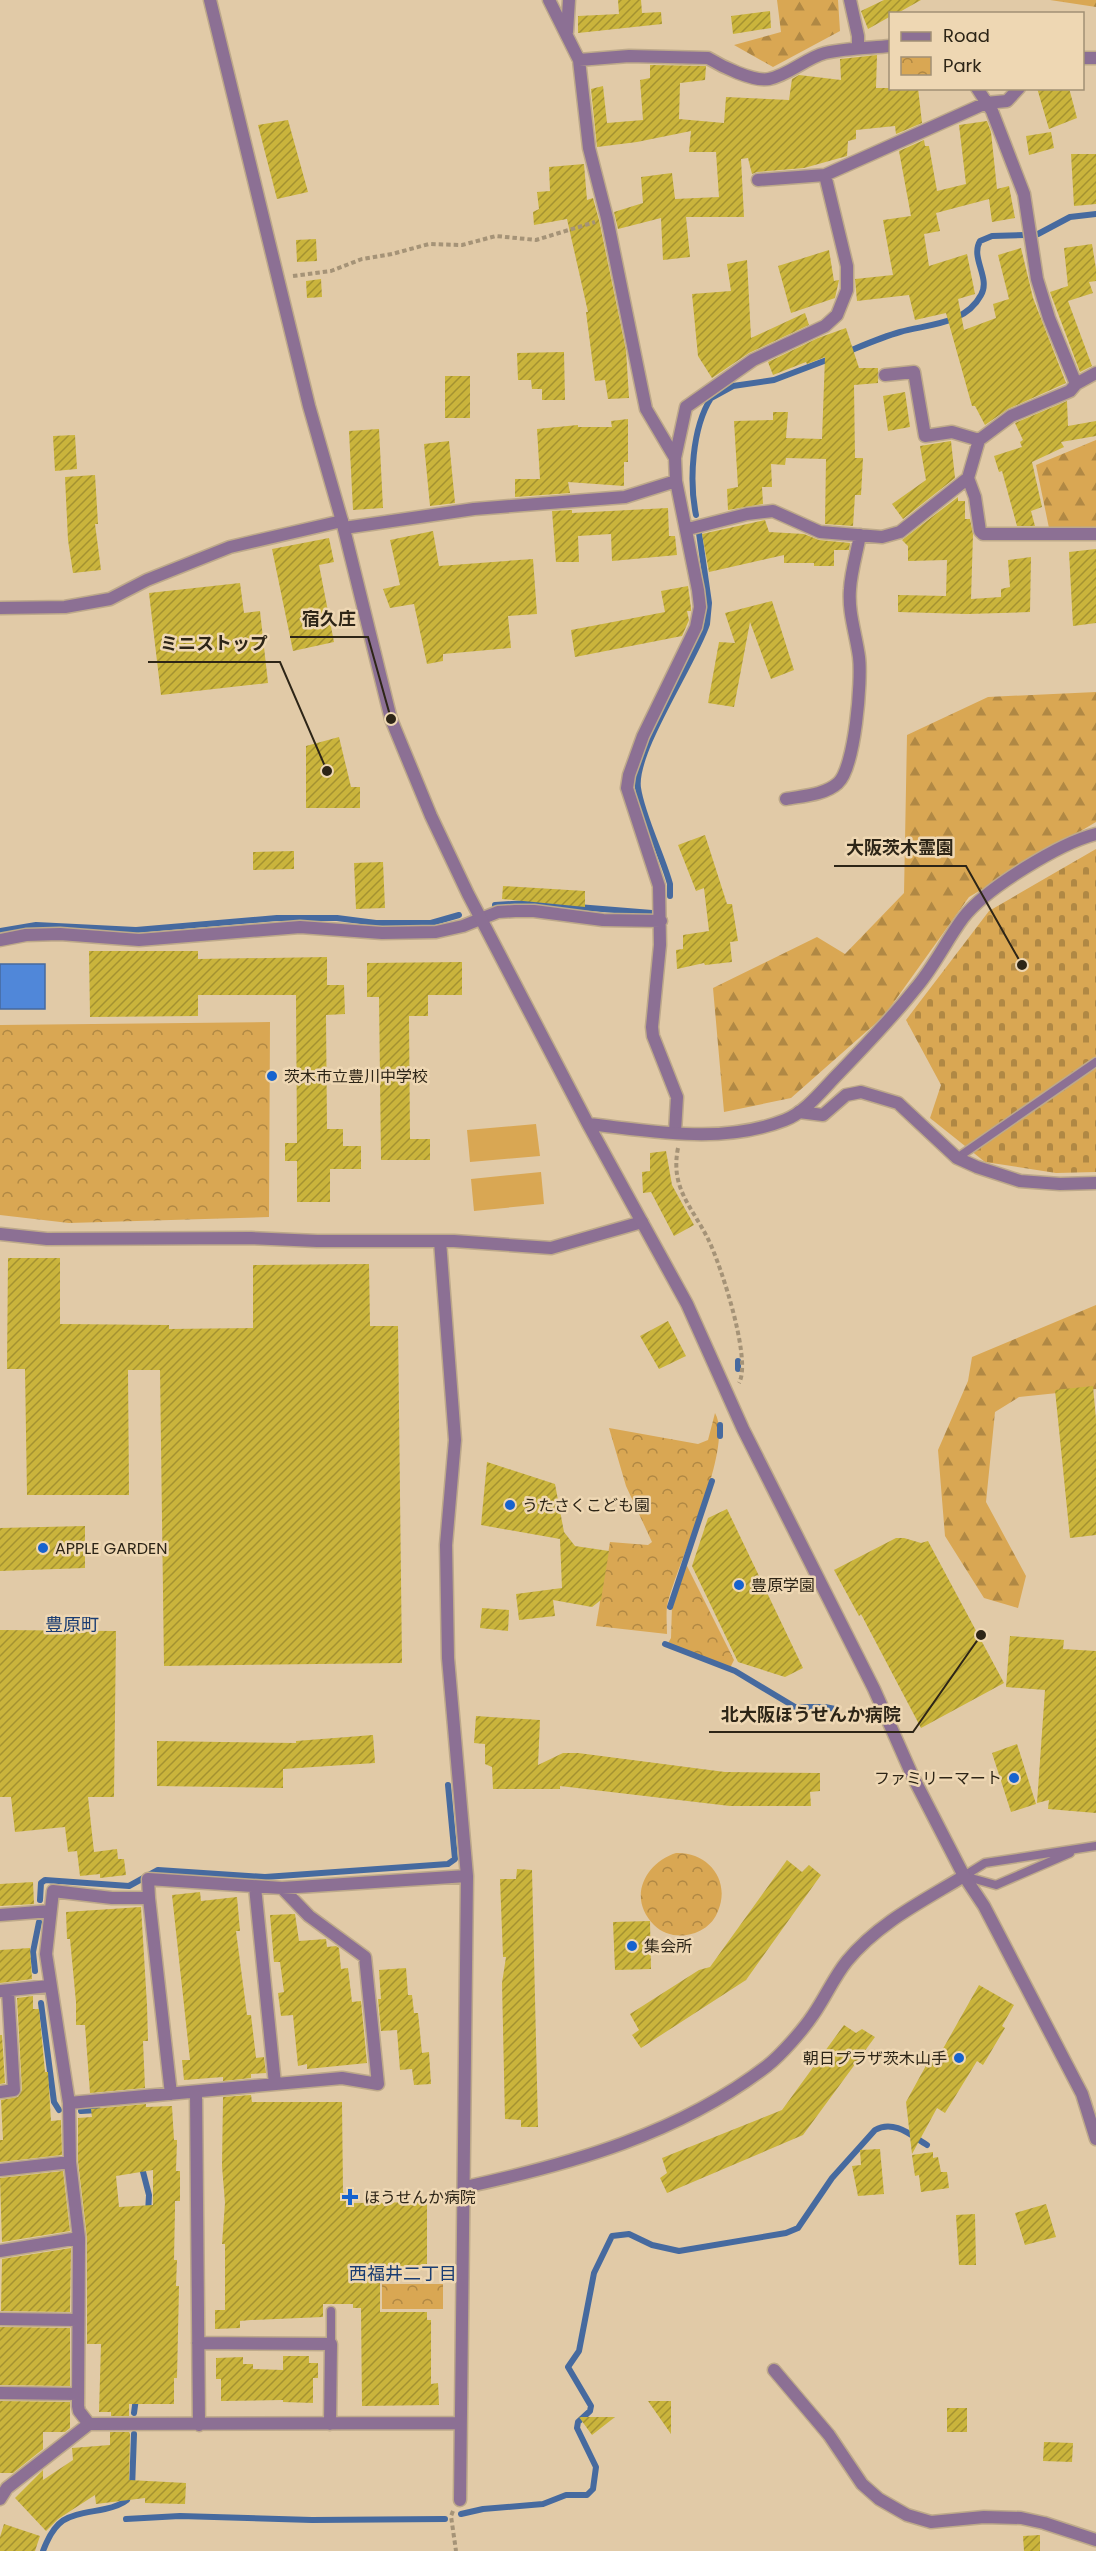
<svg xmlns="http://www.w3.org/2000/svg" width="1096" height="2551" font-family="Poppins,'Noto Sans JP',sans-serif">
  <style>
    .forest { fill: url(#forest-firs) }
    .cemetery { fill: url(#cemetery-stones) }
    .park { fill: url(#park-crowns) }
    .pitch { fill: #d9a753 }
    .water { fill: #5087d9; stroke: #466a9f; stroke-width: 1.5 }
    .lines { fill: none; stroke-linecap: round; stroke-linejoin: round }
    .stream { stroke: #466a9f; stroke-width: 6 }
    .building { fill: url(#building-hatch); fill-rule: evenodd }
    .service-casing { stroke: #bda98a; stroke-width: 11 }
    .minor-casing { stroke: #bda98a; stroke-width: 15 }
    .tertiary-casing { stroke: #bda98a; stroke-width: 15 }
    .path { stroke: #a59377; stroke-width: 4; stroke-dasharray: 4.5 3; stroke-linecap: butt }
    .service { stroke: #8c7094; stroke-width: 8 }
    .minor { stroke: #8c7094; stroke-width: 12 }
    .tertiary { stroke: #8c7094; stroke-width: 12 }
    .poi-dot { fill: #1663ce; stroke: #eed7b3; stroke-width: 2 }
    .labels { text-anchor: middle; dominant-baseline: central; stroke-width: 5; stroke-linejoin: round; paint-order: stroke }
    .poi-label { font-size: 16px; fill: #2d2517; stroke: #eed7b3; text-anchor: start }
    .neighbourhood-label { font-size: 18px; fill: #1a3d72; stroke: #eed7b3 }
    .leader { fill: none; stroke: #2d2517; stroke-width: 2 }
    .callout-dot { fill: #2d2517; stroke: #eed7b3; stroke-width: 2 }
    .callout-label { font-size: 18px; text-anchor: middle; font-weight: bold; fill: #2d2517; stroke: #eed7b3; stroke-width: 5; stroke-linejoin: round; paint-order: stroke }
  </style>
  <defs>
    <pattern id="forest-firs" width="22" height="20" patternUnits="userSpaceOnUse" patternTransform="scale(1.5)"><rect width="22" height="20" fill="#d9a753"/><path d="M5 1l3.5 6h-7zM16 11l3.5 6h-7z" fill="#b08844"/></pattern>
    <pattern id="cemetery-stones" width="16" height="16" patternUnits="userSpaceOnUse" patternTransform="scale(1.5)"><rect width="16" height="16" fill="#d9a753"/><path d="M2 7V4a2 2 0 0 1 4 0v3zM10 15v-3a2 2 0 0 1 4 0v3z" fill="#b08844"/></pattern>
    <pattern id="park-crowns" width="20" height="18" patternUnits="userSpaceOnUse" patternTransform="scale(1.5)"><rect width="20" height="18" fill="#d9a753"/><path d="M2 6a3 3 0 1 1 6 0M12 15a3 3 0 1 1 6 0" fill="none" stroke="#b08844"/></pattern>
    <pattern id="building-hatch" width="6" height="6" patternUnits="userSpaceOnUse" patternTransform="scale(1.5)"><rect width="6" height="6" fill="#cab43c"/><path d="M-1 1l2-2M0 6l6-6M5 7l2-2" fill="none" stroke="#a49231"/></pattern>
  </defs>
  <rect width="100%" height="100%" fill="#e1caa7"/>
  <!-- forest -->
  <path class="forest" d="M777,0H838L840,31L773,67L734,45L781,32Z
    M1050,0H1096V7Z
    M1096,440V530L1049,528L1036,465Z
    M1096,692V822L969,897L884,1016L791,1098L724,1112L713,988L817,937L845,954L904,893L907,735L988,697Z
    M1096,1305V1389L1019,1397L995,1412L986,1502L1026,1576L1018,1608L984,1598L945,1536L938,1450L968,1381L972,1357Z"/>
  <!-- cemetery -->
  <path class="cemetery" d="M1096,849V1172L1056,1173L985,1162L930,1118L941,1085L906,1020L989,911Z"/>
  <!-- park -->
  <path class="park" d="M270,1022L269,1217L69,1223L0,1215V1025Z
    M715,1413C735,1448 676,1564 667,1606C666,1615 667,1625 667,1634L596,1626L610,1542L648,1545L652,1542L626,1486L609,1428L698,1444L708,1440Z
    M686,1564L734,1660L730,1668L668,1643L671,1638L672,1606Z
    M676,1853C708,1852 731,1880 718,1911C709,1936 673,1944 654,1925C627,1898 645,1863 676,1853Z
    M382,2284H443V2309H382Z"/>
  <!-- pitch -->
  <path class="pitch" d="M536,1124L540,1156L470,1162L467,1130Z
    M541,1172L544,1204L474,1211L471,1179Z"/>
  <!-- water -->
  <path class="water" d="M0,964H45V1009H0Z"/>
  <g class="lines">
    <!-- stream -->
    <path class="stream" d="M1038,234L1070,217L1096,214
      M847,352C864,345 882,337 900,332C928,324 965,325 981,295C991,278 970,258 980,241L992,236L1025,235
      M696,515C689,481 692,428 711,398L733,386L774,380L832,358
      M670,896V884C662,855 642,816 638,788C633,752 694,663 707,624L709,603L699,533
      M495,905L528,903L652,913
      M0,931L36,925L136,930L277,918H337L376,923H431L459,915
      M738,1369V1361
      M720,1425V1436
      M670,1607L712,1481
      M665,1644L735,1671L795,1707H825L835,1709
      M40,1900L41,1883L45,1880L129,1886L158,1870L265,1877L448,1864L455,1859L448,1785
      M35,1971L33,1952L39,1922
      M41,2003L54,2102L59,2110
      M81,2111L98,2110
      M141,2164L149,2195L148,2213
      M134,2413L136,2398
      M461,2514L483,2509L543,2504L566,2495H587L593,2489L596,2467L577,2428L578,2422L590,2411L591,2406L568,2367L579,2351L594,2273L612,2236L629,2234L652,2245L679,2251L786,2233L798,2228L832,2178L875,2130C894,2119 912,2136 927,2145
      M126,2519L180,2516L312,2520L445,2519
      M43,2551C57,2514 70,2516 105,2509C114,2507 121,2505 127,2500L132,2489L134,2434"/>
  </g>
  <!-- building -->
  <path class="building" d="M618,0H641L642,13L661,12L662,24L578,33V16L619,14Z
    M884,0H921L896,14H891V16L868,29L861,11Z
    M770,11L771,28L733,34L731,16Z
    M877,55L876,88H918L922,123L896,134L895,126L856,130V139L848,141L847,156L804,168L757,172L752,174L748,158L741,159L744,217H686L690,257L663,260L661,218L618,229L614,212L643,203L641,177L672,173L675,199L719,197L716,152H689L691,131L637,142L597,147L591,89L603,86L607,123L643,120L640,80L650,78V65L706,66L705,80L680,83L679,119L724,123L726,97L789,100L792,79L799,75L841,80L840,59Z
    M1037,88H1069L1077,118L1049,129Z
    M288,120L308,192L277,199L258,125Z
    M987,121L991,132L997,189L1009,186L1015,218L992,222L989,199L936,213L940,231L924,234L929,266L967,254L975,294L958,299L964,330L996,318L993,304L1009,299L998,255L1021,248L1033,298L1066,383L1008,409L985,425L975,406H972L946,313L915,320L909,295L857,301L855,279L893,275L883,220L911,216L899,151L924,140L925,146H929L937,191L966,184L959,125Z
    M1051,132L1054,148L1029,155L1026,136Z
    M1071,154H1096V204L1074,206Z
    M584,164L587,200L593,198L599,220L626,350L629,398L608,399L605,380L595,381L586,312H588L567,219L534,225L533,212L539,209L537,192L550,191L549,167Z
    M316,239L317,261L297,262L296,240Z
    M1092,244L1096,269V281L1089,282L1093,293L1068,301L1092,366L1080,372L1050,292L1068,286L1064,248Z
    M829,250L834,281L839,280L835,298L791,313L778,266Z
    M747,260L751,338L805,313L809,325L749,353L712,378L698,356L692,294L731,291L727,264Z
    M321,279L322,297L307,298L306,281Z
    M846,328L859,368H878V383L854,385L855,458H863L861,495H855L853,526L825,524L826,459L786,458L785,465L771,464L772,487H762L763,504L728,510L727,489L738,487L734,421L773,420V412H788L786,438L822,439L825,357L807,364L806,362L773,375L768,362L818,338Z
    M564,352L565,400H542V389H532L531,380H518L517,353Z
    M445,376H470V418H445Z
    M905,392L910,427L888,431L883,396Z
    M1067,401L1068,426L1096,421V436L1061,442L1064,447L1032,462L1042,507L1031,511L1035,526H1017L1002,471L999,472L994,456L1022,447L1020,442L1023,440L1015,423Z
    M628,419V462H624V486L568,482L570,493L515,497V479H540L537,429L578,425V427H612L611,421Z
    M379,429L383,508L353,510L349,431Z
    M75,435L77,469L55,471L53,436Z
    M449,441L455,503L430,506L424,444Z
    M951,441L955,478L903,519L892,504L926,480L920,446Z
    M95,475L98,524H95L101,570L73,573L68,540L65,477Z
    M958,497V501H965V519H970L973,534L971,599L1001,597V589L1010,587L1008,560L1031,557L1030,612L967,614L898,612V595L946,596L947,560L908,561V546L902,540Z
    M668,508L669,536H675L677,555L612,561L611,534L578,536L579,562H556L552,511L572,510V513Z
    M765,520L769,532L804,534L819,540L850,543L849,550H834V566H814V563H784V555L709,572L702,534Z
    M433,531L439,566L533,559L537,614L508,616L511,648L443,654V661L427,664L414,604L390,608L383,589L400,585L390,540Z
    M329,538L334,562L319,565L334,642L293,651L272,549Z
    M1096,549V623L1073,626L1069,552Z
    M240,583L244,613L260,611L268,683L161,695L149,593Z
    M688,586L691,608V611H687L689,620L682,636L575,657L571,630L665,612L661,591Z
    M772,601L794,670L771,679L750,622L734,707L708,703L719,642L735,643L725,613Z
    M339,737L351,787H360V808H306V746Z
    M705,835L727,904H732L738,941L730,942L732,962L705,965L704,963L677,969L676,950L683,949V935L709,931L704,888L696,891L678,845Z
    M294,851V869L253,870V852Z
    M383,862L385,908L356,909L354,863Z
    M503,886L585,891V907L502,899Z
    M89,951H198V959L327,957V985H344L345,1014L326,1015L327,1129H343V1146H361V1169H330V1202H297V1161H285V1143H297L296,995H198V1016L90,1017Z
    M462,962V995H428V1016H409L410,1139H430V1160H381L379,997H367V963Z
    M666,1151L672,1185L694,1225L674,1236L651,1192L643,1193L642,1172L650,1171V1153Z
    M8,1258H60V1324L169,1325V1329L253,1328V1265L369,1264L370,1326H398L402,1663L164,1666L160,1370H128L129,1495H27L25,1369H7Z
    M668,1321L686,1356L659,1369L640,1336Z
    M1093,1386L1096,1419V1535L1070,1538L1055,1390Z
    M487,1462L555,1484L564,1532L575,1546L609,1551L601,1600L592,1607L553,1600L555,1616L519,1620L516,1594L562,1588L560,1539L481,1525Z
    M727,1509L803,1668L785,1677L738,1662L692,1566L708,1518Z
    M85,1526V1568L0,1571V1528Z
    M896,1538H904L921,1543L928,1541L1004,1683L921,1728L861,1614L859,1616L834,1570Z
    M482,1608L509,1610L508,1631L480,1628Z
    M0,1630L116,1631L114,1797H88L94,1852L117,1849L118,1859H124L126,1875L100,1878V1874L80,1876L77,1851L68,1852L65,1827L15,1832L11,1797H0Z
    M1010,1636L1064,1640L1063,1649L1096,1651V1813L1048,1809L1049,1800L1037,1803L1045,1690L1006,1687Z
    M476,1716L540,1720L538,1765L563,1753H578L725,1772L820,1773V1791L810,1792L811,1806H730L560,1786V1789H493L492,1767L485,1764V1744L474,1743Z
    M373,1735L375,1763L283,1769V1788L157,1786V1741L296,1743V1741Z
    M1017,1744L1036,1804L1011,1812L992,1753Z
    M787,1860L802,1872L809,1865L821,1875L746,1980L641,2048L632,2035L639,2030L630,2014L699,1970L710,1967Z
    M517,1869L532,1870L538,2127H521V2120L505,2119L502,1983L506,1957H503L500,1879H516Z
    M33,1882L34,1904L0,1906V1884Z
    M200,1892L201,1901L237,1897L240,1931H236L247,2015H251L256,2058L264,2057L266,2073L251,2074V2078L223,2081V2077L184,2080L182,2060H190L172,1895Z
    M141,1907L147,2005L148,2041H143L145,2088L90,2093L85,2025H76V2002L70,1939H67L66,1912Z
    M295,1914L299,1941L326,1939L327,1947L336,1946L339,1948L341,1969L348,1968L352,2002L361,2001L367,2063L307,2069V2064L298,2066L293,2015L281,2016L278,1993L284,1992L280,1962H274L270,1915Z
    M650,1921L651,1969L615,1970L613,1922Z
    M30,1948L32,1979L0,1983V1950Z
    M406,1968L408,1995H412L414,2013H418L422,2053L429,2052L431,2084L414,2085L412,2069L400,2070L397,2030L381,2031L378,1999H381L379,1970Z
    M979,1985L1014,2005L1002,2026L1005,2028L983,2065L977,2061L945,2113L937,2108L912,2154L906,2102L934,2051L940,2054Z
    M33,1996V2009H39L45,2072H48L51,2121L61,2120L62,2155L0,2162V2140H3L1,2100L18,2097L22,2090L17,1998Z
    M844,2025L856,2033L862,2029L875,2037L803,2135L667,2193L660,2178L667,2173L662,2158L782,2110Z
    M0,2035H2L5,2083L0,2084Z
    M251,2095L252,2102H342L343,2192L353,2203L427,2202V2270L380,2271V2312H427V2320H431V2384L438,2383L439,2405L362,2406L361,2308H353V2304H323V2317L251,2320L240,2321V2328L215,2329V2310H225V2244H222L225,2203L222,2166L223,2097Z
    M146,2104V2107L172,2106L174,2140H177L176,2171H180V2201H175V2209L174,2260H177L176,2286H179L177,2378H174V2404H129V2416H111V2412H99L101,2344H87V2238L78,2161V2118L92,2117L91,2109ZM153,2170V2205L119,2207L116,2176Z
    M880,2149L884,2194L858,2196L852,2166L861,2165L860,2150Z
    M933,2152V2158L938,2157L941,2172H947L949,2188L921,2192L919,2175L915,2176L912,2155Z
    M63,2171L70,2231L2,2242L0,2178Z
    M1046,2204L1056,2237L1025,2245L1015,2213Z
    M975,2214L976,2265H959L956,2215Z
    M71,2248L70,2312L1,2311L2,2259Z
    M0,2327L70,2328V2386L0,2385Z
    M283,2356H309V2363H318V2378H313V2403L283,2402V2400L221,2401V2379H216V2358L243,2357V2364H253V2369L283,2370Z
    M0,2401L70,2402V2428L65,2432H43V2449L13,2473H0Z
    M648,2401H671V2434Z
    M947,2408H967V2432H947Z
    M579,2417H615L592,2435Z
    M110,2432H129L130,2434L129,2480L186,2483L185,2504L145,2503V2498L96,2504L95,2495L58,2519L46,2531L15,2498L43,2470V2480L73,2460L72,2448L110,2445Z
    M1044,2442L1073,2443L1072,2462L1043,2461Z
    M4,2524L40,2536L35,2551H0V2537Z
    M1040,2535V2551H1024L1023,2536Z"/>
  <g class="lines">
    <defs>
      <path id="service" d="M957,1158L1096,1062
        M964,1876L985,1863L1096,1846
        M964,1876L996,1885L1070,1853
        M331,2344V2311"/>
      <path id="minor" d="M549,0L579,60L589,148L607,218L646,409L675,458L676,481L698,590L700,607L696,627L643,736L629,775L627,788L659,886L660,945L652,1027L653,1036L677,1097L675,1132
        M850,0L858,36V48
        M567,32L569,0
        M1082,58H1096
        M579,60L629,56L708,58C721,66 753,82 769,79C789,75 806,58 825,53C847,48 869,48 890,46
        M977,88L992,111L1024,194L1037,279L1049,318L1076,384
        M758,180L825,175L986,103L1007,101L1019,88
        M885,375L914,372L925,436L952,432L979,440
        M675,458L686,407L753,360L825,326L837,315L847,290V266L825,175
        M968,478L975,497L980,531L983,534H1096
        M344,528L474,509L625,497L676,481
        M688,529L747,514L773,511L820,532L882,537L900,532L968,478L979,440L1011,416L1070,391L1076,384L1096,373
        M0,608L65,607L110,599L147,580L230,547L342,521
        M786,799C802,796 825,795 838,783C855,768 862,680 859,657C856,634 848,613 850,589C851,571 857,552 860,535
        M0,940L26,935L60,934L139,940L300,927L382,933L436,932L463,926L498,912L515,911H534L603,920L661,921
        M799,1112L823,1115L846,1095L861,1092L898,1103L957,1158L977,1167L1020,1181L1060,1184L1096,1183
        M0,1234L47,1239L251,1238L317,1241H454L551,1248L642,1222
        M440,1241L455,1440L446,1545L448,1658L467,1876L460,2500
        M255,1887L275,2084
        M149,1898L171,2094
        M0,1915L50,1911
        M0,1991L49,1986
        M0,2092L14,2090L8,1991
        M196,2092L199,2425
        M69,2103L342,2078L378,2084L365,1957L309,1916L282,1888
        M0,2170L70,2162
        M465,2187C571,2164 679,2134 767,2066C781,2055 803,2030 813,2015C825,1998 834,1977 847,1961C878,1923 923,1901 964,1876
        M0,2251L79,2238
        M0,2319L78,2320
        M198,2343L331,2344L330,2424
        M774,2370L829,2435L862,2484L879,2499L907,2515L931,2522L984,2517L1021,2518L1044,2523L1096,2540
        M0,2393L78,2394
        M89,2424L79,2411L78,2406L79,2238L70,2162L69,2103L46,1954L53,1891L112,1898H149L148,1879L282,1888L467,1876
        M0,2499L7,2488L89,2424L459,2423"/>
      <path id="tertiary" d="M210,0L309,406L342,521L391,719L431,816L468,894L588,1124L687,1304L743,1429L874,1689L913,1777L964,1876L984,1906L1082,2094L1096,2139
        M588,1124C653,1131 722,1145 785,1120C806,1112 823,1089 839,1073C865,1046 892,1018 915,989C934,967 946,941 963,918C986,888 1060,843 1096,834"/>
    </defs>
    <!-- service casing -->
    <use href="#service" class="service-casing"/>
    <!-- minor casing -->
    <use href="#minor" class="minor-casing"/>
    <!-- tertiary casing -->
    <use href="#tertiary" class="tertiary-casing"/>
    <!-- path -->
    <path class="path" d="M293,276L331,271L362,259L392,254L429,244L462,245L496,236L536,240L595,222
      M678,1148C670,1189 692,1206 709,1241C721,1266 752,1360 739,1383
      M453,2511L451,2516L456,2551"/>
    <!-- service -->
    <use href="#service" class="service"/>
    <!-- minor -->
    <use href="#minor" class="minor"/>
    <!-- tertiary -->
    <use href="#tertiary" class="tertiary"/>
  </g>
  <!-- markers -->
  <g class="poi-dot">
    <circle cx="272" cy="1076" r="6"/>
    <circle cx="510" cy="1505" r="6"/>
    <circle cx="43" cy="1548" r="6"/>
    <circle cx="739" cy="1585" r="6"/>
    <circle cx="1014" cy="1778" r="6"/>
    <circle cx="632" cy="1946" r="6"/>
    <circle cx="959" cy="2058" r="6"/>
    <path d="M347 2188h6v6h6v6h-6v6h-6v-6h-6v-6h6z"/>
  </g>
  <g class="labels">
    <!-- poi labels -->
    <g class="poi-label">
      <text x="284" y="1076">茨木市立豊川中学校</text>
      <text x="522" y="1505">うたさくこども園</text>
      <text x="55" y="1548">APPLE GARDEN</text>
      <text x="751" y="1585">豊原学園</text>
      <text x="1002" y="1778" text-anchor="end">ファミリーマート</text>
      <text x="644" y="1946">集会所</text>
      <text x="947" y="2058" text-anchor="end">朝日プラザ茨木山手</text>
      <text x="364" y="2197">ほうせんか病院</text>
    </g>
    <!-- neighbourhood labels -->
    <g class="neighbourhood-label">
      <text x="72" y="1624">豊原町</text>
      <text x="403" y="2273">西福井二丁目</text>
    </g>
  </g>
  <!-- callouts -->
  <path class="leader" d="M391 719L368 637H290M327 771L280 662H148M1022 965L966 866H834M981 1635L913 1732H709"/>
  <g class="callout-dot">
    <circle cx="391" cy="719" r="6"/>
    <circle cx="327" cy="771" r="6"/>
    <circle cx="1022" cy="965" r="6"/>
    <circle cx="981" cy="1635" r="6"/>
  </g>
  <g class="callout-label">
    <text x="329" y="625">宿久庄</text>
    <text x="214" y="650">ミニストップ</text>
    <text x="900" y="854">大阪茨木霊園</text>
    <text x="811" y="1721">北大阪ほうせんか病院</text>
  </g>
  <!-- legend -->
  <rect x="889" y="12" width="195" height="78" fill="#eed7b3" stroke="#a19075" stroke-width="1.5"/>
  <rect x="901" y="32" width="30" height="9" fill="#8c7094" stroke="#a19075" stroke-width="1.5"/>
  <text x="943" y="42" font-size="18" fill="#2d2517">Road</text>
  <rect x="901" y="57" width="30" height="18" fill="url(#park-crowns)" stroke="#a19075" stroke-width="1.5"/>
  <text x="943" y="72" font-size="18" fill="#2d2517">Park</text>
</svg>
